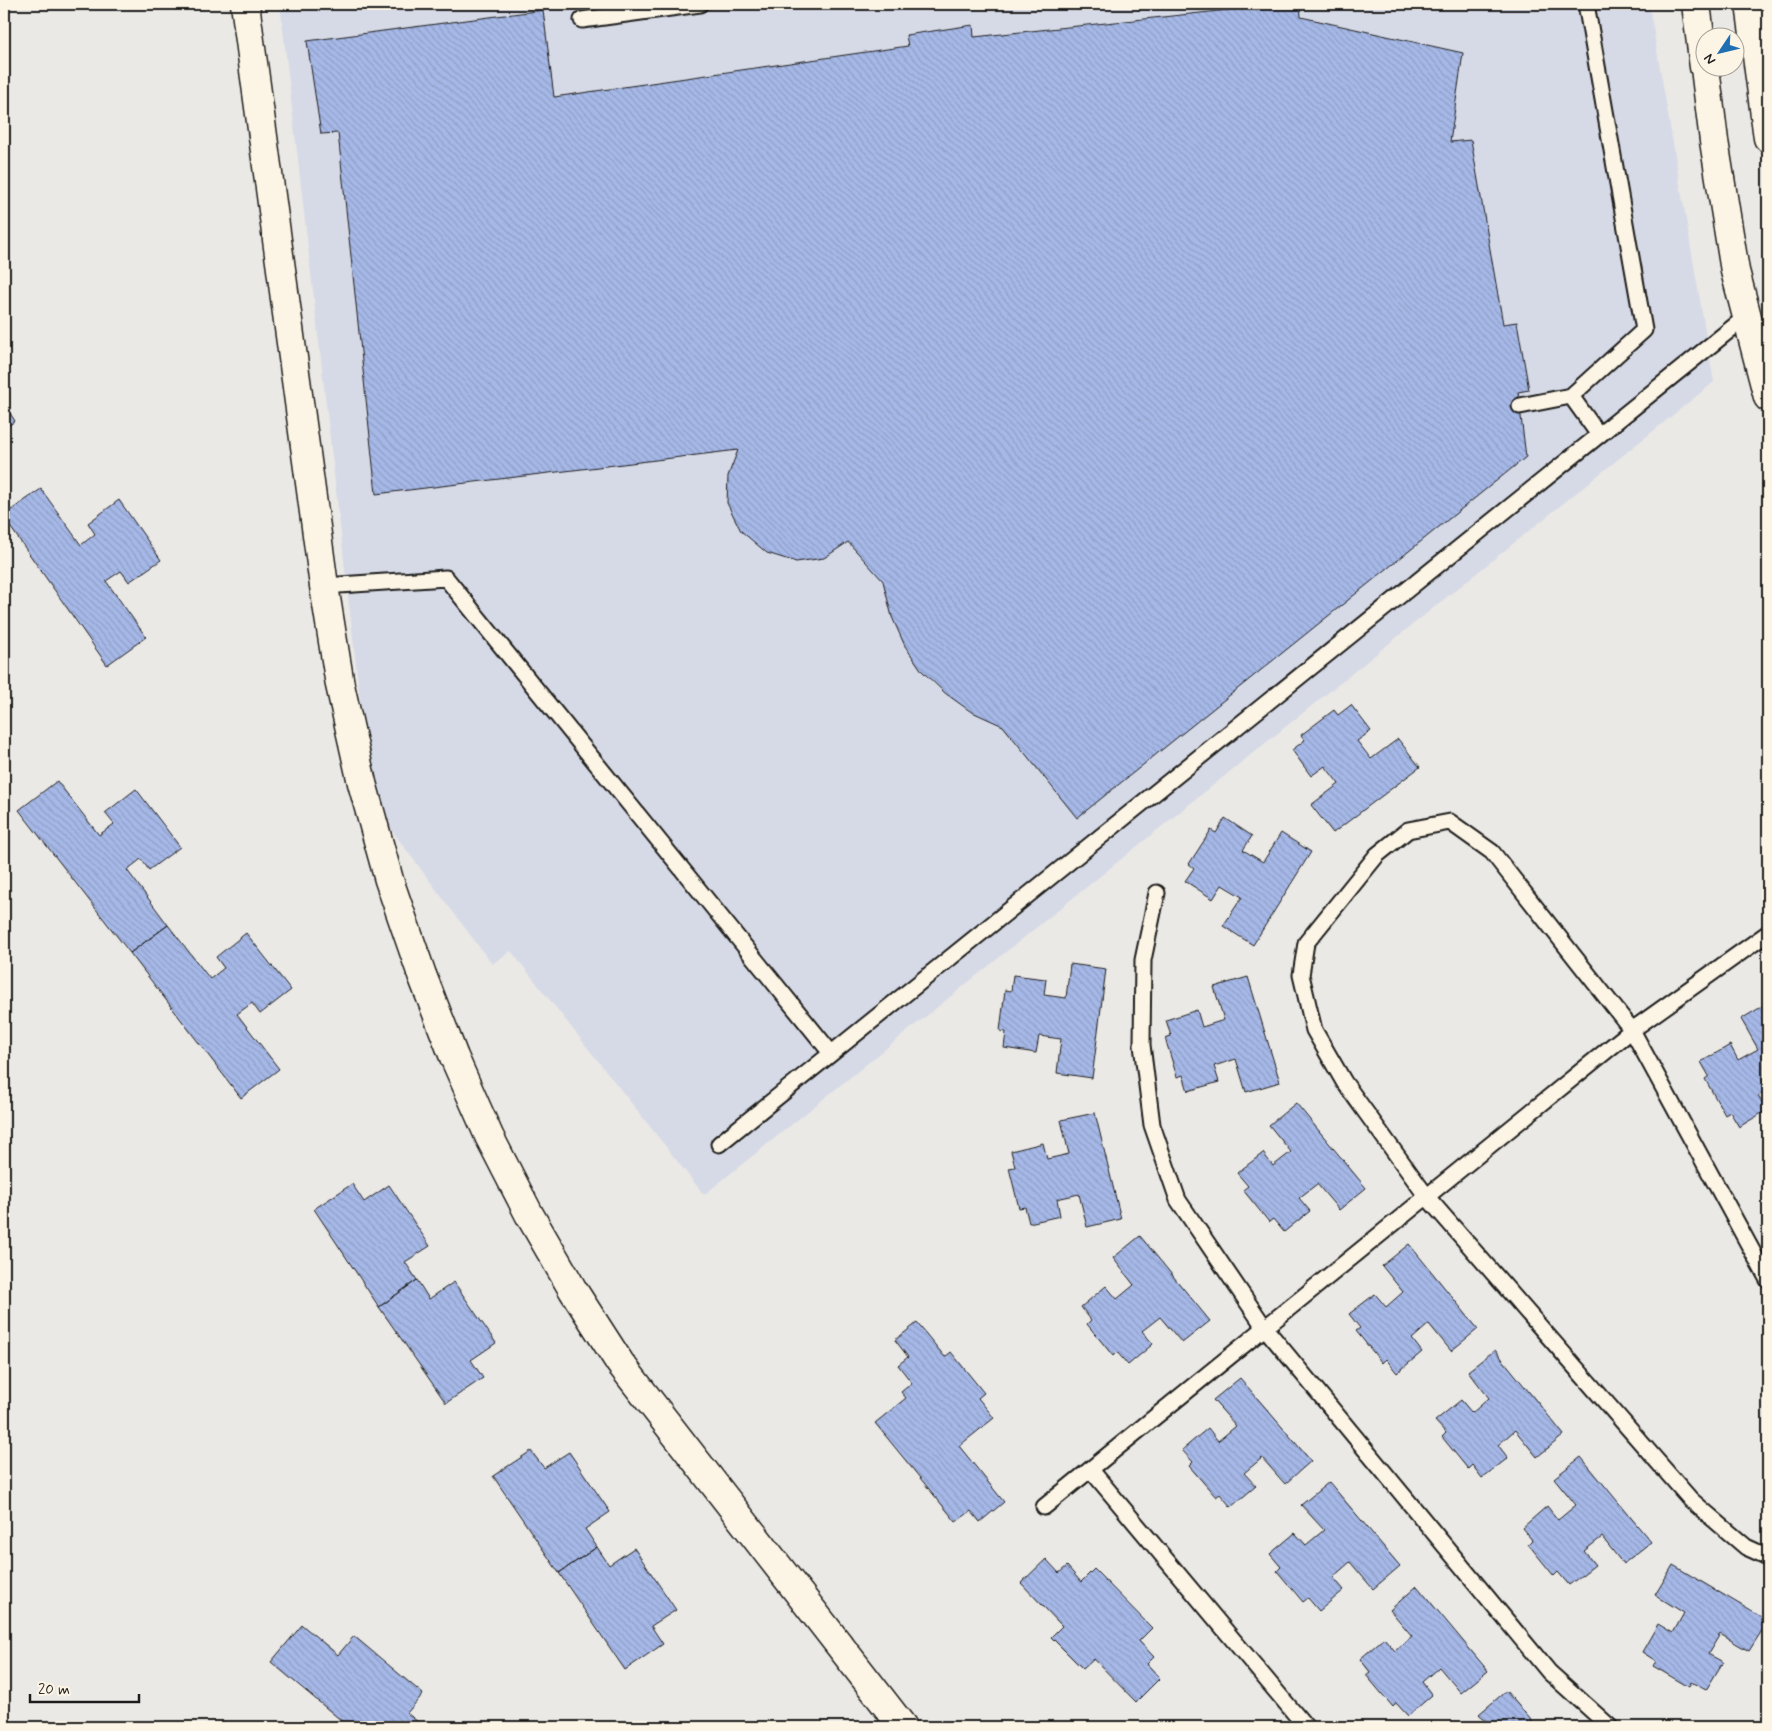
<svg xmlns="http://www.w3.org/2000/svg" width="1772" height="1731" font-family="Mynerve,sans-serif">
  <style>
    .built { fill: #d6dae6 }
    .building { fill: url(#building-back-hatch); stroke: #1c1c1c }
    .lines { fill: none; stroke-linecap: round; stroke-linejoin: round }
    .service-casing { stroke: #1c1c1c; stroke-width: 19 }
    .minor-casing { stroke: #1c1c1c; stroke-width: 31 }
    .secondary-casing { stroke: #1c1c1c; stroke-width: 31 }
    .primary-casing { stroke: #1c1c1c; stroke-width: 31 }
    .service { stroke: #fcf5e5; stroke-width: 15 }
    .minor { stroke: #fcf5e5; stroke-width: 28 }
    .secondary { stroke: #fcf5e5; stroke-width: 28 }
    .primary { stroke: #fcf5e5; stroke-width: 28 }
  </style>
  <defs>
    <pattern id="building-back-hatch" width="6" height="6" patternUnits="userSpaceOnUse" patternTransform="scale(1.25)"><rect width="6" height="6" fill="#a6b8e7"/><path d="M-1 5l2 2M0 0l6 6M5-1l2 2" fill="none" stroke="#8e9ec6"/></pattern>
  </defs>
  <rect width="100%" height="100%" fill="#ebe9e5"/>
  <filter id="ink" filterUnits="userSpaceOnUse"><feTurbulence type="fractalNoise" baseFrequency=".02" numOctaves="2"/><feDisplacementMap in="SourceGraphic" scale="10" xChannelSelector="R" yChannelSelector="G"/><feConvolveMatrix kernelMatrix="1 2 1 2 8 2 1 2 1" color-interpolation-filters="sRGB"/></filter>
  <g filter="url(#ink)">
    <!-- built -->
    <path class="built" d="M280,4H1649L1714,382L704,1195L511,951L492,964L372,804Z"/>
    <!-- building -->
    <path class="building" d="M1285,4H1300L1301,17L1463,53L1450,142L1471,140L1503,324L1517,322L1529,390L1518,392L1526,457L1077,818L1003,726L970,711L945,693L922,671L905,646L892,617L883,581L848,542L824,558L796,562L767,553L741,531L727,503L728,476L738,450L376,494L338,133L321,134L307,41L543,10L554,97L908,46L906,35L973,25L974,37Z
      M4,360L10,368L4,373Z
      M4,404L15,421L4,429Z
      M41,489L81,545L95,534L88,523L119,500L161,560L129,582L121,571L106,581L146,637L107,665L4,518V515Z
      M1351,705L1371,731L1357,741L1371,759L1398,739L1420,767L1333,833L1311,805L1339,784L1325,766L1311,776L1292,750L1305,740L1301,735L1334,710L1338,715Z
      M57,781L99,835L114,824L105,813L136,789L180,847L149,870L141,859L127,870L168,925L130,953L19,810Z
      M1225,818L1252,836L1243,850L1263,862L1281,833L1311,852L1253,945L1223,926L1242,897L1222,885L1213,899L1185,881L1194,868L1189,864L1211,830L1216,833Z
      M168,925L210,979L224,968L216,957L246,933L291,990L260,1014L252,1003L237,1014L279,1069L241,1098L130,953Z
      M1070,964L1106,969L1092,1078L1057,1073L1061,1039L1039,1036L1036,1053L1004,1048L1006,1032L1000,1031L1005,990L1011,991L1013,975L1046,979L1044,995L1066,998Z
      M1248,977L1280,1082L1246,1092L1236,1059L1214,1066L1219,1082L1188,1091L1183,1075L1177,1077L1165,1038L1171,1036L1166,1020L1197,1010L1202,1027L1224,1020L1214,987Z
      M1768,1003V1090L1758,1096L1767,1110L1739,1127L1730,1112L1725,1115L1705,1079L1709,1076L1701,1062L1730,1045L1738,1060L1758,1049L1741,1019Z
      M1296,1103L1366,1188L1339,1210L1317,1184L1299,1198L1310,1211L1284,1232L1273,1219L1269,1222L1243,1190L1248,1186L1237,1173L1263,1153L1273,1166L1291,1152L1269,1125Z
      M1095,1113L1121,1219L1087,1227L1079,1194L1057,1199L1060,1216L1029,1223L1025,1207L1019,1208L1009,1168L1015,1167L1011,1151L1043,1143L1047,1159L1069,1154L1061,1120Z
      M352,1184L364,1202L389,1185L430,1246L405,1262L417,1280L379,1307L314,1209Z
      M1140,1236L1210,1321L1182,1343L1160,1317L1142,1331L1153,1344L1128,1365L1117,1352L1113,1356L1087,1324L1091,1320L1081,1307L1106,1286L1117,1299L1134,1285L1113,1258Z
      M1409,1244L1478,1329L1451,1351L1429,1324L1412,1339L1422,1352L1397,1373L1386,1359L1382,1363L1356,1331L1360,1328L1349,1314L1375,1294L1386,1307L1403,1292L1382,1266Z
      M417,1280L429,1299L454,1282L496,1343L471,1360L483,1378L446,1403L379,1307Z
      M917,1323L945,1357L951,1352L984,1393L978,1398L994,1418L959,1446L1004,1502L980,1522L971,1511L956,1522L875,1423L906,1398L901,1392L912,1383L898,1365L908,1357L895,1340Z
      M1495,1350L1564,1435L1537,1457L1515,1430L1498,1445L1508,1458L1482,1478L1472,1465L1468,1469L1442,1437L1446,1433L1435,1421L1461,1400L1472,1413L1489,1398L1468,1371Z
      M1240,1378L1311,1461L1285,1484L1262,1458L1244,1473L1256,1486L1231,1507L1220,1494L1216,1497L1189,1466L1193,1462L1182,1450L1208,1428L1218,1441L1236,1426L1213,1400Z
      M531,1451L544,1468L569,1452L610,1512L585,1529L597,1547L559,1573L493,1476Z
      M1581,1457L1651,1542L1623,1564L1602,1537L1584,1551L1595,1565L1569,1585L1558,1572L1554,1576L1528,1544L1532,1540L1522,1528L1547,1506L1558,1520L1576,1505L1554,1478Z
      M1329,1482L1400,1566L1373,1589L1350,1562L1333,1577L1344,1590L1319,1611L1308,1598L1303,1602L1277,1571L1281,1567L1270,1554L1295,1533L1306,1545L1324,1530L1301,1505Z
      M597,1547L609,1565L634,1548L676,1610L651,1626L663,1644L625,1670L559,1573Z
      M1046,1559L1059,1573L1067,1566L1081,1582L1094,1569L1152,1628L1139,1641L1154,1657L1147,1664L1160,1678L1136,1702L1094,1659L1083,1669L1051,1637L1062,1626L1021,1583Z
      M1673,1565L1768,1621L1749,1651L1720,1634L1708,1654L1723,1662L1706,1690L1691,1682L1689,1687L1653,1666L1656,1661L1642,1652L1658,1624L1673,1633L1684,1613L1655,1595Z
      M1417,1586L1488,1671L1461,1693L1439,1667L1422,1682L1432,1695L1408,1716L1396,1703L1393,1707L1366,1675L1370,1672L1360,1659L1384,1638L1395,1651L1412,1636L1390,1610Z
      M302,1625L338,1655L354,1636L423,1694L407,1713L424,1727H349L271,1662Z
      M1506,1691L1537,1727H1491L1479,1714Z"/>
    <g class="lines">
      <defs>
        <path id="service" d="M1586,4L1644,330L1571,396L1599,435
          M582,20L700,4
          M1520,406L1571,396
          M324,586L446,578L831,1053
          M1157,893L1143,960L1142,1045L1152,1125L1178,1200L1265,1328L1549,1672L1610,1727
          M719,1144L1747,316
          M1768,1280L1632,1030L1492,852L1450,822L1408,830L1377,855L1306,943L1301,975L1314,1030L1344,1082L1427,1197L1691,1500L1746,1547L1768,1557
          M1091,1470L1306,1727
          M1044,1507L1632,1030L1768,933"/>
        <path id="minor" d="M245,4L324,586L340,685L362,783L389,880L422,975L454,1057L489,1136L529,1214L573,1290L620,1363L903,1727"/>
        <path id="secondary" d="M1696,4L1704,67
          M1705,68L1714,141L1735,271L1768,397"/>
        <path id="primary" d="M1750,4L1768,138"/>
      </defs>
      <!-- service casing -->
      <use href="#service" class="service-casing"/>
      <!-- minor casing -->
      <use href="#minor" class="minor-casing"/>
      <!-- secondary casing -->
      <use href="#secondary" class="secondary-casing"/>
      <!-- primary casing -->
      <use href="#primary" class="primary-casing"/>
      <!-- service -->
      <use href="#service" class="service"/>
      <!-- minor -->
      <use href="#minor" class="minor"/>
      <!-- secondary -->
      <use href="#secondary" class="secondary"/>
      <!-- primary -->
      <use href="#primary" class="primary"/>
    </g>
  </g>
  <!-- margin -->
  <rect width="1772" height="1731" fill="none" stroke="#fcf5e5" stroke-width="20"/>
  <rect x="10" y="10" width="1752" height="1711" fill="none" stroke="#1c1c1c" stroke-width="2" filter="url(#ink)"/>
  <!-- north arrow -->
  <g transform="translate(1720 52) rotate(235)"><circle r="24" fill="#fcf5e5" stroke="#a29e95"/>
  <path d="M0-4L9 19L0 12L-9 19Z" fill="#1f6fb2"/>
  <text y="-8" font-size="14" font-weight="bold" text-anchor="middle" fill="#1c1c1c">N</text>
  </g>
  <!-- scale -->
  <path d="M30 1694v8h109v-8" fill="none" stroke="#1c1c1c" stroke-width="2.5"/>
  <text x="38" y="1694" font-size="15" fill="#1c1c1c" stroke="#fcf5e5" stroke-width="4" paint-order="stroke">20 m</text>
</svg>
